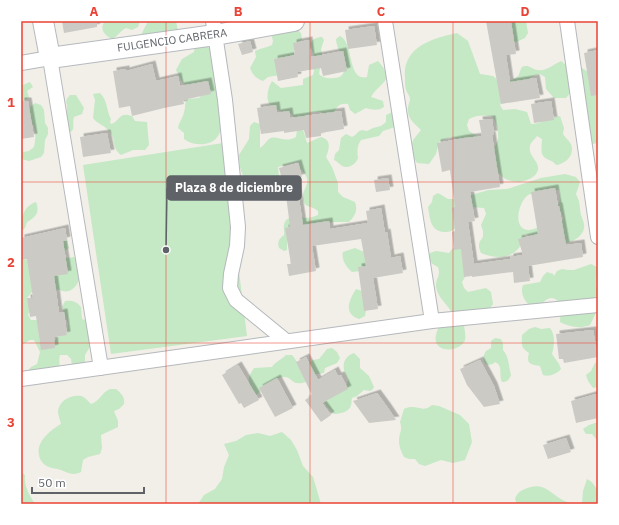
<svg xmlns="http://www.w3.org/2000/svg" width="619" height="525" font-family="'IBM Plex Sans',sans-serif">
  <style>
    .green { fill: #c5e8c5 }
    .building { fill: #cccac5; filter: url(#shadow) }
    .lines { fill: none; stroke-linecap: round; stroke-linejoin: round }
    .street-casing { stroke: #b5b8bc; stroke-width: 16 }
    .secondary-casing { stroke: #b6babf; stroke-width: 22 }
    .street { stroke: #fff; stroke-width: 14 }
    .secondary { stroke: #fff; stroke-width: 20 }
    .grid { fill: none; stroke: #ea4335; stroke-width: 1; stroke-opacity: 0.55 }
    .labels { text-anchor: middle; dominant-baseline: central; stroke-width: 3; stroke-linejoin: round; paint-order: stroke }
    .street-label { font-size: 11px; fill: #5f6368; stroke: #fff }
    .leader { fill: none; stroke: #5f6368; stroke-width: 1.5 }
    .callout-dot { fill: #5f6368; stroke: #fff; stroke-width: 1.5 }
    .callout { fill: #5f6368; stroke: #5f6368; stroke-width: 1.5 }
    .callout-label { font-size: 12px; text-anchor: middle; font-weight: bold; fill: #fff }
    .neatline { fill: none; stroke: #ea4335; stroke-width: 1.5 }
    .grid-label { font-size: 13px; text-anchor: middle; font-weight: bold; fill: #ea4335 }
  </style>
  <defs>
    <filter id="shadow"><feDropShadow dx="3.5" dy="-3.5" stdDeviation="0" flood-color="#0004"/></filter>
  </defs>
  <rect width="100%" height="100%" fill="#f1efe8"/>
  <!-- green -->
  <path class="green" d="M105,21H140L138,27L132,30L126,28C120,31 118,36 112,39C104,35 99,29 105,21Z
    M148,21H176L178,31L143,41L141,35Z
    M494,21H526L528,33L525,38L514,43Z
    M270,29H296L301,33L302,39L294,48V54L289,59L280,75L268,77L263,81C255,78 253,75 250,68L256,57L255,51C261,48 266,48 272,45L273,41Z
    M457,33L468,41L480,74L493,76L500,82C505,82 515,80 518,76C520,73 520,70 522,67C529,64 530,68 537,70C546,72 554,64 561,61L566,65C569,77 576,88 566,98H554L546,89L545,77L540,74C529,76 505,95 500,105L503,110L515,109L527,112L531,124C541,124 550,117 560,116L564,128L563,134C565,137 569,141 571,144C575,155 566,164 556,165C553,161 551,161 547,159C539,155 542,147 542,139L537,136C535,139 530,143 530,146C527,157 544,163 536,174C532,179 525,181 519,182C500,182 492,168 494,151C494,147 497,143 498,139C499,132 496,121 492,116C483,115 476,115 469,119L467,125L469,131L480,138L461,143L457,139L450,137L439,142L436,154L429,164L417,163L410,152L413,140L421,130C416,125 408,119 408,111C407,107 410,102 410,99C410,96 407,93 406,90C405,86 405,82 405,78C402,47 433,38 457,33Z
    M340,36C354,42 347,82 367,77L369,65L378,61C397,82 379,82 371,97L383,101L384,107C378,111 373,110 366,108L355,114L350,110L348,104C340,103 337,106 334,113L325,116L321,112H314L302,117L301,123L307,143L321,137C332,140 329,149 326,157L332,167L338,183V192L343,197L355,202C358,210 355,216 349,222H333L324,224L287,240V250L284,251L279,248C277,241 279,239 284,235C285,232 283,228 284,225C286,214 298,218 306,218C310,218 315,216 318,215V211C314,207 307,207 305,204C298,195 309,187 307,179C306,174 303,172 300,168C300,166 299,163 298,162L278,167L279,176L267,187L258,190C244,182 239,172 239,155L249,139L250,126L254,122L260,124V148C264,146 266,141 269,139C276,134 284,144 296,137C298,128 297,115 287,112C283,111 279,111 275,109C264,104 267,89 272,81L281,88L303,85V79L313,75L314,71L312,66C318,56 312,54 310,44C312,39 317,37 322,37L324,40L321,49L324,64L320,68L319,74C323,78 328,79 334,78C355,77 336,51 336,39Z
    M201,44L212,49L222,113C219,121 222,125 220,132C215,147 194,147 184,139V133L178,128C179,122 183,118 184,112C186,107 184,104 187,99L199,98L203,94V82L198,85L187,86L182,82L176,70L182,59L194,52L195,46Z
    M582,68L588,72L598,95V143L592,144L586,143L579,73Z
    M30,82L33,87L27,91L29,97L21,103V86Z
    M100,93C108,101 106,110 111,119L110,122L111,124C117,123 119,115 125,115C128,114 130,116 132,116L135,121L147,122L149,145L145,150H133L121,155C111,147 117,141 110,132C105,125 97,124 93,118L95,100L93,94Z
    M70,95H76L84,108L82,114L74,117C72,122 75,126 72,131L67,133V105C65,101 67,98 70,95Z
    M35,103L41,105L44,110L45,123L48,128V134L45,140L44,153L41,157L29,161L21,159V149L23,152L29,151L34,147C38,128 33,123 21,109L26,110Z
    M397,110L398,126L383,131L379,136L361,140C357,145 357,152 358,158C356,164 349,169 342,166C339,164 337,161 334,160L335,154L339,150L341,138L346,134L352,137C359,134 357,128 367,131L373,128L381,126L386,122V115Z
    M223,143L247,336L111,354L83,165Z
    M565,174L576,177L580,182L576,194C581,204 579,206 581,215C582,219 585,223 584,228C583,236 573,242 565,243L561,229L563,217L558,206L560,200L559,190C550,193 537,190 528,195C518,202 512,230 529,230C533,230 538,227 541,226L547,229L531,238V236L525,234C520,258 500,261 481,253C478,246 478,243 483,237V231L481,225L486,214L484,208L472,207C466,214 460,224 453,230C450,232 447,232 444,232C430,231 430,218 428,207L432,202L433,196L438,193L448,199H454L459,195H471L489,190L507,189L541,178Z
    M36,202C40,212 36,217 27,222L25,228L21,231C21,219 23,206 36,202Z
    M67,240L69,248L60,254L67,258L74,257C82,266 83,283 71,290C64,294 59,288 53,289C45,290 38,292 31,293L27,298L30,309L28,315L31,320H37C39,330 38,341 43,349L52,343L61,334L67,335L68,324L62,307L65,301C72,300 76,301 81,307L82,319L88,321L91,345L85,355V361L83,367L72,365L71,359L67,355H60C58,361 61,366 59,372H27L31,367L37,364L40,352L34,340H30L21,345V305L22,301L21,300V259C39,264 51,243 67,240Z
    M459,245L465,246V277L462,282L464,288L468,292L486,288L491,292L493,304L489,310L464,324C464,329 467,338 464,342C456,354 427,353 438,329C439,327 439,325 440,323C442,320 450,317 453,315C449,305 436,297 436,285C436,278 441,276 438,267C431,264 429,261 430,253L436,251L449,253L453,248Z
    M355,248L364,252L372,261L361,271L352,272C346,267 341,259 343,252Z
    M591,264L597,267C599,274 595,279 596,286C596,288 598,290 598,292C600,305 596,314 590,325C580,329 570,327 560,322L561,304C554,296 547,296 542,305L530,306C524,300 520,293 523,285L540,282L543,276L547,272L553,274L554,276L557,271L562,269L568,270H574Z
    M356,289L362,291L366,310L365,316L359,319C343,314 349,300 356,289Z
    M535,327L541,329L550,328C556,336 554,345 552,354L559,364L561,369C557,374 549,377 543,375L540,366C530,364 526,364 529,353C520,347 522,345 522,335L529,329Z
    M495,338L501,339L503,344V350C510,359 508,365 511,375C509,380 507,382 502,382C498,374 504,366 495,362L493,364L487,365C482,361 483,356 486,351L491,348V341Z
    M332,348L337,352L340,358L337,363L325,368L324,373L312,375L308,363L313,360L319,359L327,349Z
    M354,353L360,359V368L369,376L374,387C372,392 369,391 364,390L357,396L352,398C351,401 352,403 351,405C350,412 339,414 334,414L327,407L324,402L346,388L348,379C341,369 342,357 354,353Z
    M286,355H292C297,360 303,374 306,382C291,387 293,376 283,377C277,377 262,391 256,395C247,383 246,380 254,368L272,367C276,361 281,360 286,355Z
    M597,362L598,387L593,388L588,381L586,375L591,371L595,363Z
    M110,389H116C122,394 125,397 124,404L119,409L114,411L118,421V427L101,435L102,448L100,454L88,457L83,460L81,472C72,476 69,473 61,470C57,468 52,469 49,467C44,465 40,461 39,455C36,441 51,430 61,424C60,420 58,415 58,411C59,401 71,394 81,396C85,397 88,401 91,404C100,401 101,393 110,389Z
    M432,405L439,406L460,415L469,424L472,442L465,460L453,463L441,460L425,466L419,464L415,459H409L404,457C401,452 399,446 399,441C399,432 403,431 400,422L404,409C416,403 422,414 432,405Z
    M598,422V445L596,439L592,434H586L583,429L589,425Z
    M282,432L291,440L297,450L303,466L313,477L321,504H198L204,495L215,489L222,479L224,467L229,455L224,444L236,441L246,435L258,433L270,436Z
    M21,472L25,475C24,487 29,494 35,504H21Z
    M587,479C598,485 598,493 598,504H517L515,499C517,493 520,491 525,489C551,477 553,507 582,503L583,491Z"/>
  <!-- building -->
  <path class="building" d="M62,21H97V27L64,33Z
    M486,21H511L516,54L506,55L510,82L536,78L540,98L501,104Z
    M374,26L377,45L348,49L345,30Z
    M309,40L311,57L343,51L347,71L323,76L321,68L297,72L298,77L278,81L274,59L295,55L293,43Z
    M250,41L253,52L242,55L238,44Z
    M598,50V95L591,96L584,53Z
    M152,64L156,81L178,76L180,86L208,81L211,94L183,100L184,104L164,108L132,116L130,106L119,108L113,71L126,69V71Z
    M21,101H28L34,137L21,139Z
    M551,101L554,120L534,123L531,104Z
    M276,105L277,113L289,111L290,118L341,111L344,129L321,133V136L306,138L304,130L284,133V131L261,134L257,108Z
    M492,119L494,134L482,136L479,120Z
    M107,133L111,153L83,157L80,137Z
    M492,135L500,187L470,192L475,221L468,222L474,264L510,259V257L523,255L518,239L538,234L531,192L555,188L558,206H559L566,245L581,243L583,257L528,266L530,281L514,283L513,272L472,277V276L464,277L461,249L454,250L452,232L455,231L452,208L455,207L450,170L442,172L437,143L464,138Z
    M298,163L302,177L296,179L303,225L329,221L330,229L368,223L366,211L381,208L385,233L387,232L391,258L400,256L403,273L373,278L378,309L364,311L358,267L366,266L361,239L312,246L316,271L289,276L287,264H291L285,228L290,227L286,195L279,168Z
    M388,178L390,190L376,192L374,180Z
    M65,228L67,240L63,241L68,274L54,276L59,313L64,312L67,335L54,337L55,348L41,350L36,316L30,317L27,298H33L27,259L21,260V238Z
    M593,330L598,357L564,363L563,359H559L556,334Z
    M306,357L318,380L335,370L338,376L341,375L348,389L322,403L331,415L321,422L305,400L312,395L296,362Z
    M480,360L494,386L500,404L484,407L467,385L460,369Z
    M238,365L259,400L244,408L241,403L239,404L222,375Z
    M277,378L293,408L275,417L259,388Z
    M377,393L388,408L396,420L369,423L353,401Z
    M596,394L598,403V418L576,423L571,401Z
    M566,438L571,452L548,459L543,445Z"/>
  <g class="lines">
    <defs>
      <path id="street" d="M213,21L225,100L238,227L237,246L231,274L230,288L236,300L286,341
        M385,21L432,321
        M567,21L598,237
        M21,63L50,58L101,368
        M21,379L432,321L598,305"/>
      <path id="secondary" d="M43,21L50,58L215,35L294,21"/>
    </defs>
    <!-- street casing -->
    <use href="#street" class="street-casing"/>
    <!-- secondary casing -->
    <use href="#secondary" class="secondary-casing"/>
    <!-- street -->
    <use href="#street" class="street"/>
    <!-- secondary -->
    <use href="#secondary" class="secondary"/>
  </g>
  <!-- grid -->
  <path class="grid" d="M166,21V504M310,21V504M453,21V504M21,182H598M21,343H598"/>
  <g class="labels">
    <!-- street labels -->
    <g class="street-label">
      <text transform="translate(172 40) rotate(-8)">FULGENCIO CABRERA</text>
    </g>
  </g>
  <!-- callouts -->
  <path class="leader" d="M166 250L167 188"/>
  <circle class="callout-dot" cx="166" cy="250" r="4"/>
  <rect class="callout" x="167" y="176" width="134" height="24" rx="4"/>
  <g class="callout-label">
    <text x="234" y="192">Plaza 8 de diciembre</text>
  </g>
  <!-- border -->
  <rect width="619" height="525" fill="none" stroke="#ffffff" stroke-width="44"/>
  <!-- scale -->
  <path d="M32 487v6h112v-6" fill="none" stroke="#5f6368" stroke-width="2"/>
  <text x="38" y="487" font-size="12" fill="#5f6368" stroke="#ffffff" stroke-width="3" paint-order="stroke">50 m</text>
  <rect x="22" y="22" width="575" height="481" class="neatline"/>
  <g class="grid-label">
    <text x="94" y="16">A</text>
    <text x="238" y="16">B</text>
    <text x="381" y="16">C</text>
    <text x="525" y="16">D</text>
    <text x="11" y="107">1</text>
    <text x="11" y="267">2</text>
    <text x="11" y="427">3</text>
  </g>
</svg>
